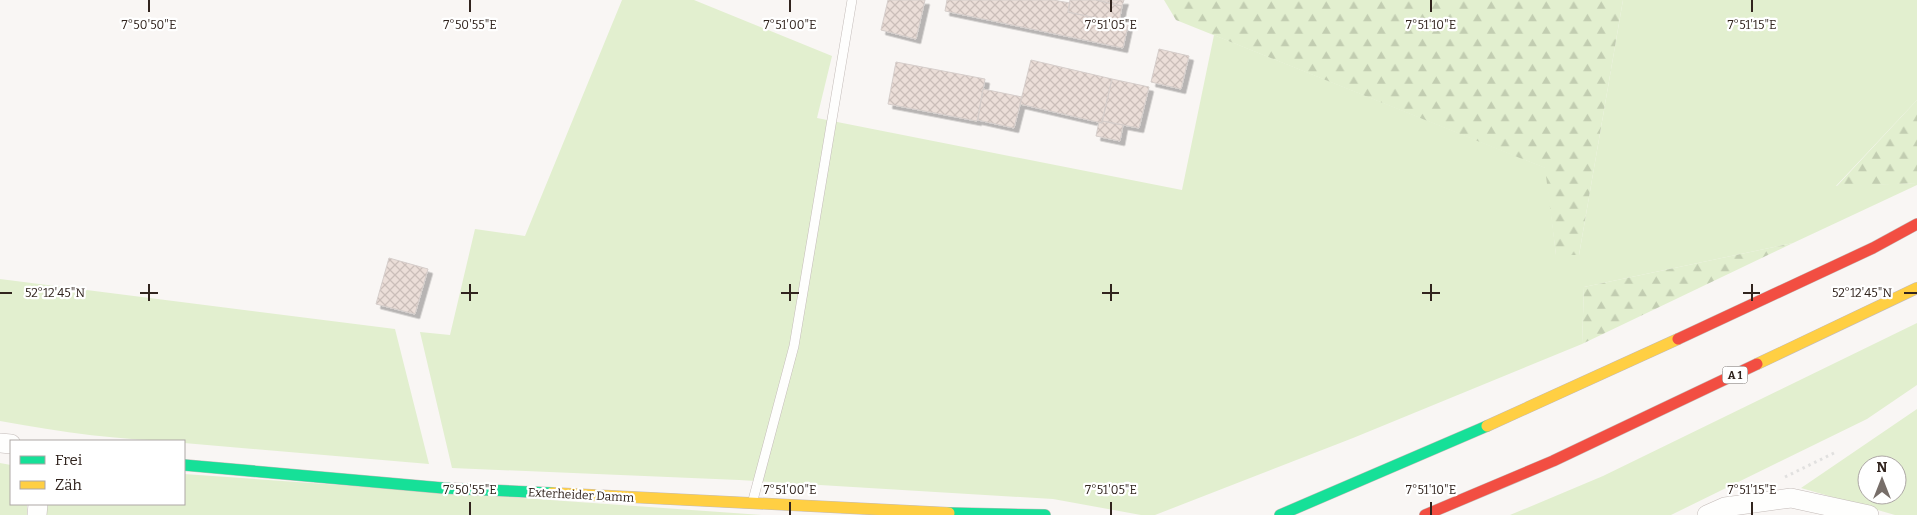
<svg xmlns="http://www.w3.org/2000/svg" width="1917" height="515" font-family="Bitter,serif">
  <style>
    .grass { fill: #e2efcf; fill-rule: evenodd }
    .forest { fill: url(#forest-firs) }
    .building { fill: url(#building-cross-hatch); stroke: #d5cdca; filter: url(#shadow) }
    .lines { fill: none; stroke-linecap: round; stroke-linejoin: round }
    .lane-casing { stroke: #c3bbb8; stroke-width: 10 }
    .street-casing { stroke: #c3bbb8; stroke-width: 20 }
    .fast-casing { stroke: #c3bbb8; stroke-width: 12 }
    .slow-casing { stroke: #c3bbb8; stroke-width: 12 }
    .jam-casing { stroke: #c3bbb8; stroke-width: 12 }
    .path { stroke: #e1e0df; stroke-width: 3; stroke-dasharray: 2.5 4; stroke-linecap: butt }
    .lane { stroke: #fefefd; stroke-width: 9 }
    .street { stroke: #fefefd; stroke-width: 19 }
    .fast { stroke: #16e098; stroke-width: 11 }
    .slow { stroke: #ffcf43; stroke-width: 11 }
    .jam { stroke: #f24e42; stroke-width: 11 }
    .ticks { fill: none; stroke: #31241e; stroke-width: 2 }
    .labels { text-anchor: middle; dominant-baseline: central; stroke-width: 4.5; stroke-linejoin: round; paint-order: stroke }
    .shield { fill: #fff; stroke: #6f6662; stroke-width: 1 }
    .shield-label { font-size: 11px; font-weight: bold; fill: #31241e }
    .street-label { font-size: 12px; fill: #31241e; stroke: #fff }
    .ticks-label { font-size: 12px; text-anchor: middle; fill: #31241e; stroke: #fff; stroke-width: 4.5; stroke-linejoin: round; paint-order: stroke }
  </style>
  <defs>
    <pattern id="forest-firs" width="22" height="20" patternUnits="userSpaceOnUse" patternTransform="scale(1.25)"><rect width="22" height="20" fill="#e2efcf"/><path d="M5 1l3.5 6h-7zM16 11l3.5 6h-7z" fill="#c2cdb1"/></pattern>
    <pattern id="building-cross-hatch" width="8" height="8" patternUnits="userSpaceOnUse" patternTransform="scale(1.25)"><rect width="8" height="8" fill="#ebded8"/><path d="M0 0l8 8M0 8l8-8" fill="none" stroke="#cabeb9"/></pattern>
    <filter id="shadow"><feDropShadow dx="4.5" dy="4.5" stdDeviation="0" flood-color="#0004"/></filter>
  </defs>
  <rect width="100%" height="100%" fill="#f9f6f4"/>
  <!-- grass -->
  <path class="grass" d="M622,0H694L832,56L817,118L1182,190L1214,35L1546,168L1556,255H1579L1623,0H1917V100L1836,186L1917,183V185L1793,243L1584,287L1582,344L1353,438L1155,515H1141L1053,499L739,480L452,468L420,332L450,335L475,229L525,236Z
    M0,279L395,329L429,464L184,443V441C122,441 61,432 0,421Z
    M1917,323V385L1867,419L1671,515H1510L1603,476Z
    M1917,409V515H1895L1801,488ZM1867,465H1897V495H1867Z
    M0,463L11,465V504H27V515H0Z
    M184,474L762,515H46L47,504H184Z"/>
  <!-- forest -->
  <path class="forest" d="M1164,0H1623L1579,255H1556L1545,168L1176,20Z
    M1917,100V183L1836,187Z
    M1793,243L1582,344L1584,287Z"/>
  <!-- building -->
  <path class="building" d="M888,0H925L916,39L881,30Z
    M947,0H1053L1070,3L1068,12L1128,25L1123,48L945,11Z
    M1070,0H1096L1122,6L1119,23L1068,12Z
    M1096,0H1124L1122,6Z
    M1159,49L1189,56L1181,89L1151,82Z
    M1031,60L1112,79L1102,123L1020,104Z
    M896,62L985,79L977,121L888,104Z
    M1112,79L1149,87L1139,128L1102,121Z
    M983,89L1022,97L1014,128L978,120Z
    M1102,121L1123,125L1120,141L1096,136L1099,122L1102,123Z
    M389,258L428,269L415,314L376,304Z"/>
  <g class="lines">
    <defs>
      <path id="lane" d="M753,500L794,346L852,0"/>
      <path id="street" d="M0,443L11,444
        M37,515L38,504
        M1707,515L1725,507L1791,498L1869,515"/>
      <path id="fast" d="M184,465L443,488L552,493
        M949,513L1045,515
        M1280,515L1487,426"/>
      <path id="slow" d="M1757,364L1917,288
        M1487,426L1678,339
        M552,493L949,513"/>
      <path id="jam" d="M1678,339L1873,248L1917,224
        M1425,515L1553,461L1757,364"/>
    </defs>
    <!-- lane casing -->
    <use href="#lane" class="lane-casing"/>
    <!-- street casing -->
    <use href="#street" class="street-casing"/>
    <!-- fast casing -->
    <use href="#fast" class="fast-casing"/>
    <!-- slow casing -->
    <use href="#slow" class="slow-casing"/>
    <!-- jam casing -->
    <use href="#jam" class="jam-casing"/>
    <!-- path -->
    <path class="path" d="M1785,477L1836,452"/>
    <!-- lane -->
    <use href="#lane" class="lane"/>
    <!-- street -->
    <use href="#street" class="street"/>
    <!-- fast -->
    <use href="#fast" class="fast"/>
    <!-- slow -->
    <use href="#slow" class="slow"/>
    <!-- jam -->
    <use href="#jam" class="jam"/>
  </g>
  <!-- ticks -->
  <path class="ticks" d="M149,0V12M470,0V12M790,0V12M1111,0V12M1431,0V12M1752,0V12M149,284V301M470,284V301M790,284V301M1111,284V301M1431,284V301M1752,284V301M0,293H12M140,293H158M461,293H478M781,293H799M1102,293H1119M1422,293H1440M1743,293H1760M1904,293H1917M470,502V515M790,502V515M1111,502V515M1431,502V515M1752,502V515"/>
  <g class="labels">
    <!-- shield labels -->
    <rect class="shield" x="1722.5" y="366.5" width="25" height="17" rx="4"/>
    <g class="shield-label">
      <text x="1735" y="375">A 1</text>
    </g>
    <!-- street labels -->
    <g class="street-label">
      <text transform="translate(581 495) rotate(3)">Exterheider Damm</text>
    </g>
  </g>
  <g class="ticks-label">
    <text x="149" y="29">7°50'50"E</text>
    <text x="470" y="29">7°50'55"E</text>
    <text x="790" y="29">7°51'00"E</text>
    <text x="1111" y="29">7°51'05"E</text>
    <text x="1431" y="29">7°51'10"E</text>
    <text x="1752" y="29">7°51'15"E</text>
    <text x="55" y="297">52°12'45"N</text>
    <text x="1862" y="297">52°12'45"N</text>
    <text x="470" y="494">7°50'55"E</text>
    <text x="790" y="494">7°51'00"E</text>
    <text x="1111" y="494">7°51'05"E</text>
    <text x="1431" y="494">7°51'10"E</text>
    <text x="1752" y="494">7°51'15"E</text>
  </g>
  <!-- legend -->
  <rect x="10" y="440" width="175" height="65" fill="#ffffff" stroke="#ada7a5"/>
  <rect x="20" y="456" width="25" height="8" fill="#16e098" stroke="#ada7a5"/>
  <text x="55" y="465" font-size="15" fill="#31241e">Frei</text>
  <rect x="20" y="481" width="25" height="8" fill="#ffcf43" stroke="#ada7a5"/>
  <text x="55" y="490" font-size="15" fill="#31241e">Zäh</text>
  <!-- north arrow -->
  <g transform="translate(1882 480)"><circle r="24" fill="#ffffff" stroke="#ada7a5"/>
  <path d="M0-4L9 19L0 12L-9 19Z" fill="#776e69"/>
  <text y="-8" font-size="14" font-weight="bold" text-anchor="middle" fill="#31241e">N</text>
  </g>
</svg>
